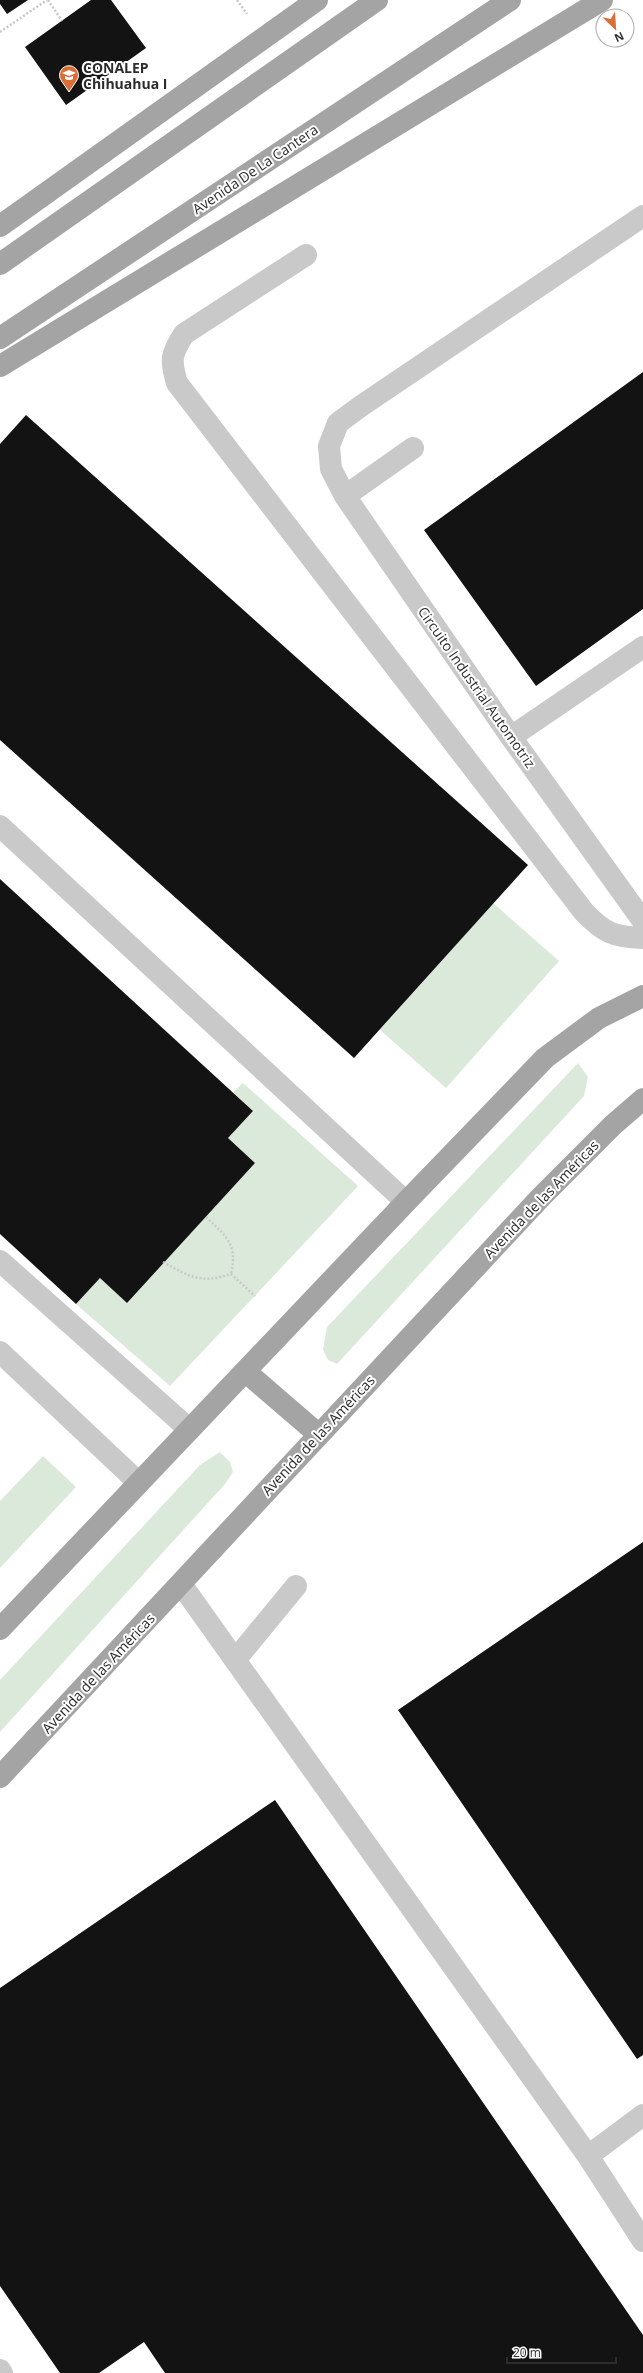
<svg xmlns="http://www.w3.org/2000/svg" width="643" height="2373" font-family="'Open Sans',sans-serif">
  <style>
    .green { fill: #dbe9da }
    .building { fill: #131313 }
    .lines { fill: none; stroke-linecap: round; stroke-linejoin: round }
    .path { stroke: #c9c9c9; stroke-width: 2.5; stroke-dasharray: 2 2; stroke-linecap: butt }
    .minor { stroke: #c9c9c9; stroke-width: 22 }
    .major { stroke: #a4a4a4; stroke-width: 22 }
    .labels { text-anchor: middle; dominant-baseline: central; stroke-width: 4; stroke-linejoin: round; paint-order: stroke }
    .poi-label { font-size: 14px; font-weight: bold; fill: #2c2c2c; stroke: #fff; text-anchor: start }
    .street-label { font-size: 14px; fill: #2c2c2c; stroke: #fff }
  </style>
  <rect width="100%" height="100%" fill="#fff"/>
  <!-- green -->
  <path class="green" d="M493,903L559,961L446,1088L380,1030Z
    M578,1063L588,1077L584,1096L337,1364L328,1360L323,1350L327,1327Z
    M243,1083L358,1186L170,1386L76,1304L100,1278L163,1262L255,1163L228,1138L253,1111L233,1092Z
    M220,1452L230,1462L233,1472L225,1484L0,1732V1680L200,1465Z
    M43,1456L76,1487L0,1568V1501Z"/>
  <!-- building -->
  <path class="building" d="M0,0H28L7,14L0,4Z
    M91,0H111L146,48L66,105L25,47Z
    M643,372V609L536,686L424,530Z
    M26,415L528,865L354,1058L0,740V444Z
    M0,879L253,1111L228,1138L255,1163L127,1303L100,1278L76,1304L0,1234Z
    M643,1542V2055L637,2059L398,1710Z
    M275,1800L643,2335V2373H165L144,2342L99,2373H60L0,2286V1988Z"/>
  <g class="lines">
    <!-- path -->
    <path class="path" d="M48,0L62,21
      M237,0L247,14
      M0,32L47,0
      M206,1217C226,1236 238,1244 231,1274
      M163,1262C190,1277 201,1284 231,1274L255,1296"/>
    <!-- minor -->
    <path class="minor" d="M643,216L361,406L338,423L329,446L331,469L345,496L511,737L643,921
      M306,255L184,334C171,354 170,360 177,383L584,912C604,933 614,937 643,938
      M345,496L413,448
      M511,737L643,647
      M0,826L406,1202
      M0,1261L189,1429
      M0,1352L139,1483
      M181,1584L588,2156L643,2241
      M236,1659L296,1586
      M588,2156L643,2115
      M0,2370L2,2373"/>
    <!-- major -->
    <path class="major" d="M0,226L317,0
      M0,264L377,0
      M0,338L510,0
      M0,366L602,0
      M246,1372L318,1434
      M0,1629L406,1202L545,1058L599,1018L643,996
      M0,1777L541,1197L613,1125L643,1099"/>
  </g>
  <!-- icons -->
  <defs>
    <symbol id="school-pin" viewBox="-11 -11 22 30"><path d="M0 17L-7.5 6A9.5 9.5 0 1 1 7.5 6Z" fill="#d96e37" stroke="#fff"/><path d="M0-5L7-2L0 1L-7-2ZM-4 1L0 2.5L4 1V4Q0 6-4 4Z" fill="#fff"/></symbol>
  </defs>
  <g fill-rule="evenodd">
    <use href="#school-pin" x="58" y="64" width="22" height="30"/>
  </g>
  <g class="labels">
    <!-- poi labels -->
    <g class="poi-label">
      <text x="83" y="67">CONALEP<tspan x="83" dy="16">Chihuahua I</tspan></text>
    </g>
    <!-- street labels -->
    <g class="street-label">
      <text transform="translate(255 169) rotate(-34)">Avenida De La Cantera</text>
      <text transform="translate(477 687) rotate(55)">Circuito Industrial Automotriz</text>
      <text transform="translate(541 1199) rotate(-46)">Avenida de las Américas</text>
      <text transform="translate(318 1435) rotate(-47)">Avenida de las Américas</text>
      <text transform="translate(98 1673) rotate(-47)">Avenida de las Américas</text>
    </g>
  </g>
  <!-- north arrow -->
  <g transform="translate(615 28) rotate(155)"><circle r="19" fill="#ffffff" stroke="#ababab"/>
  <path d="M0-3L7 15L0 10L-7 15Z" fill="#d96e37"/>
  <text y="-6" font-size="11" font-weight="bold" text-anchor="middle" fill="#2c2c2c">N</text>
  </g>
  <!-- scale -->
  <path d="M507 2357v6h109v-6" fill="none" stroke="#2c2c2c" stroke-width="2"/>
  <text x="513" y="2357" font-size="12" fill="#2c2c2c" stroke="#ffffff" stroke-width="3" paint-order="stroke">20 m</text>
</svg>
